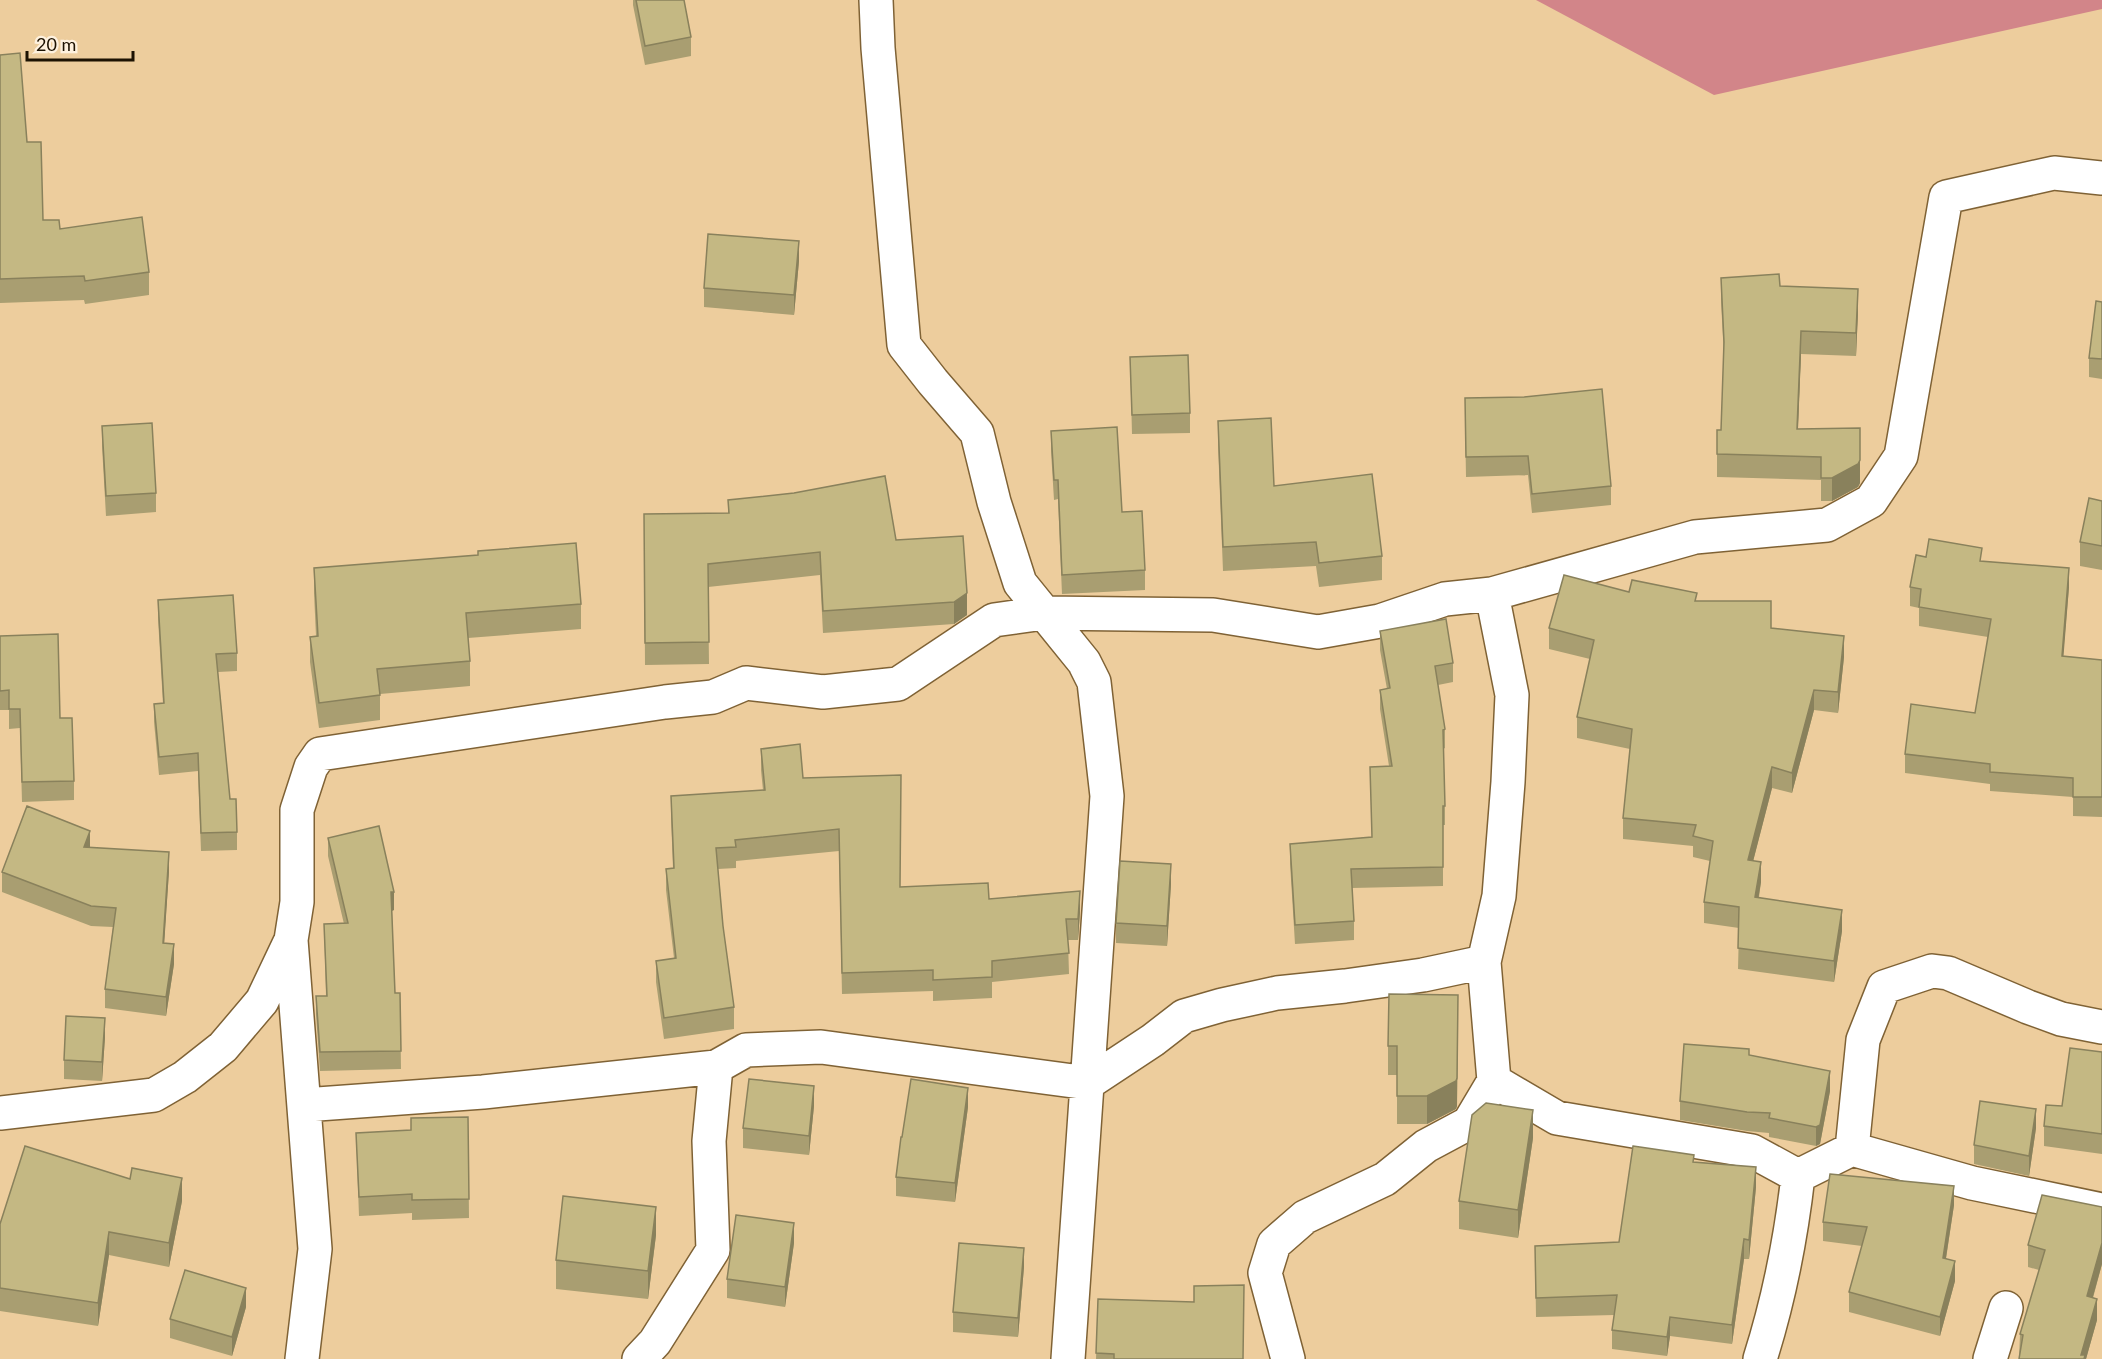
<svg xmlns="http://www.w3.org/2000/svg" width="2102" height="1359" font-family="Lato,sans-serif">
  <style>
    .forest { fill: #d28589 }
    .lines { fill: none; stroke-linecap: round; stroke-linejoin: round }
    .minor-casing { stroke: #7f6235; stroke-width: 36 }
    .minor { stroke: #fff; stroke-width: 33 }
    .wall { fill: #a99e71 }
    .shaded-wall { fill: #89815c }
    .building { fill: #c4b883; stroke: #89815c; stroke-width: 1.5 }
  </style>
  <rect width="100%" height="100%" fill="#edcd9d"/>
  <!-- forest -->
  <path class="forest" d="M1536,0H2102V9L1714,95Z"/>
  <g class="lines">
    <defs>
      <path id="minor" d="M876,0L878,48L904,345L933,382L977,433L994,502L1020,583L1084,662L1094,682L1107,796L1068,1359
        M291,940L315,1249L302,1359
        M1484,962L1494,1081L1557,1118L1752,1151L1798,1176C1791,1238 1779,1299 1760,1359
        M304,1105L483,1092L716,1067
        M0,1113L154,1095L185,1077L223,1047L262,1001L291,940L297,902V810L311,767L320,754L665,702L713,697L746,683L823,692L898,684L994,620L1044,613L1213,615L1318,632L1380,621L1445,599L1492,594L1695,537L1827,525L1871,501L1901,456L1946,197L2054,173L2102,178
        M1852,1149L1863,1040L1884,987L1932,971L1948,973L2028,1007L2061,1019L2102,1027
        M1798,1176L1852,1149L1972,1183L2102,1210
        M639,1359L655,1342L713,1250L709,1141L716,1067L746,1050L821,1047L1088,1083L1153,1040L1184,1016L1222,1005L1277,993L1345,986L1423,975L1484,962L1499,896L1508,782L1512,695L1492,594
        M1288,1359L1265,1273L1274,1244L1305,1217L1385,1179L1426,1146L1469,1123L1494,1081
        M1990,1359L2006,1308"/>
    </defs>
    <!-- minor casing -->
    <use href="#minor" class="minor-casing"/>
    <!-- minor -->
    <use href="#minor" class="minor"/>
  </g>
  <!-- wall -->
  <path class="wall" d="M633,0H684L691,37V56L645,65L633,5Z
    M0,55L27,142L43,220L149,272V295L85,304L84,300L0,303Z
    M799,261L794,315L704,307V288Z
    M1721,278L1780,286L1858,312L1856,356L1801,354L1798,429L1860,483L1858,487L1832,501H1821V480L1717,477V430H1721L1724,357L1721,301Z
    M2102,302V379L2089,377V358Z
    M1130,357L1190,413V433L1132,434Z
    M1465,418L1611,486V505L1532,513L1528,475L1466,477Z
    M1218,421L1274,486L1382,556V580L1319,587L1316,566L1223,571L1218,445Z
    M102,426L156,493V512L106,516L102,446Z
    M1051,431L1122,512L1145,570V590L1062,594L1058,499L1054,500L1051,451Z
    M728,500L896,540L967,615L954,624L823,633L820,575L708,587L709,664L645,665L644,514L728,513Z
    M2102,501V570L2080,566V542Z
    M1982,562L2069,587L2063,656L2102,660V817L2073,816V797L1990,791V784L1905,773V754L1975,713L1988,637L1919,626V608L1910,606V587Z
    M314,568L581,604V629L468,638L470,661V686L380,694V720L319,728L310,662V637L316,636L314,593Z
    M1629,592L1697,601L1771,628L1844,657L1838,713L1814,710L1792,793L1772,788L1753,861L1761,882L1759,897L1842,931L1834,982L1738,969L1739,928L1704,923V902L1710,861L1693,857V846L1623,839V818L1630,749L1577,738V717L1590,659L1549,649V628Z
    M158,600L237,653V671L218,672L230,799L237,832V850L201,851L198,771L159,775L154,722V704H163L158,618Z
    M1380,631L1453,663V682L1438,685L1445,729V748L1443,749L1445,806V825H1443V886L1352,888L1354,921V940L1295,944L1290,863V844L1372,837L1370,767L1389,766L1380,709V690L1387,689L1380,650Z
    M0,636L60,718L74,781V800L22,802L20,728L9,729V710H0Z
    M761,749L803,778L900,887L1080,912L1078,940H1068L1069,974L992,982V998L933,1001V991L842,994L839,851L736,861V868L718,869L723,926L734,1007V1029L664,1039L656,982V961L674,958L666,890V869L673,868L671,817V796L763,790L761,770Z
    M328,838L394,910L392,911L395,993H400L401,1069L320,1071L316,1014V996H326L324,924H344L328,856Z
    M90,847L169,871L164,943L174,964L166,1016L105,1008V989L113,927L91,926L2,892V872Z
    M1171,884L1167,946L1116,943V923Z
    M1458,995L1457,1106L1456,1109L1427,1124H1397V1075H1388V1046Z
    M105,1037L102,1081L64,1079V1060Z
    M2102,1052V1154L2044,1146V1126L2062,1106Z
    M1749,1055L1830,1091L1820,1144L1816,1146L1769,1137V1133L1747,1131L1680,1120V1101Z
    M814,1106L809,1155L743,1148V1128Z
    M968,1107L955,1202L896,1196V1177L902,1137Z
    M468,1117L469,1218L412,1220V1213L359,1216L356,1133L411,1130Z
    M2036,1128L2029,1176L1974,1164V1145Z
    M1533,1138L1518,1238L1459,1229V1201Z
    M1694,1162L1756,1187L1749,1259H1744L1732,1344L1670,1336L1667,1356L1612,1349V1330L1614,1315L1536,1317L1535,1246L1619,1242Z
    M182,1201L169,1267L109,1255L98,1326L0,1311V1224Z
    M1954,1205L1946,1259L1955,1281L1940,1336L1849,1312V1292L1862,1246L1823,1241V1222Z
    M656,1235L648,1299L556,1289V1260Z
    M794,1243L785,1307L727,1298V1279Z
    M2028,1245L2102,1264L2093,1298L2097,1320L2086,1359H2019L2020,1334L2039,1270L2028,1267Z
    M1024,1267L1018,1337L953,1332V1312Z
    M1098,1299L1244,1359H1096Z
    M246,1307L232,1356L170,1338V1319Z"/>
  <!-- shaded-wall -->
  <path class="shaded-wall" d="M799,241V261L794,315V295Z
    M1858,289V312L1856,356V333Z
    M1801,331V354L1797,452V429Z
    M1860,460V483L1858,487L1832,501V478Z
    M2069,568V587L2062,675V656Z
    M967,593V615L954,624V602Z
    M1844,636V657L1838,713V692Z
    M1814,690V710L1792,793V773Z
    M1772,767V788L1748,881V860Z
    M90,831V850L84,847Z
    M169,852V871L163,962V943Z
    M1761,862V882L1755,918V897Z
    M1171,864V884L1167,946V926Z
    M1080,891V912L1078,940V919Z
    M391,892H394V910L391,911Z
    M1842,910V931L1834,982V961Z
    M174,944V964L166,1016V997Z
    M1458,995L1457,1106L1456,1109L1427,1124V1096Z
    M105,1018V1037L102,1081V1062Z
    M1830,1071V1091L1820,1144L1816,1146V1127Z
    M814,1086V1106L809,1155V1136Z
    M968,1088V1107L955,1202V1183Z
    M2036,1109V1128L2029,1176V1156Z
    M1533,1110V1138L1518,1238V1210Z
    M1756,1167V1187L1749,1259V1240Z
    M182,1178V1201L169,1267V1243Z
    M1954,1186V1205L1943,1277V1258Z
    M656,1207V1235L648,1299V1271Z
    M794,1223V1243L785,1307V1287Z
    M109,1232V1255L98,1326V1303Z
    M1744,1239V1259L1732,1344V1325Z
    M2102,1243V1264L2087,1318V1296Z
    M1024,1248V1267L1018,1337V1318Z
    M1955,1261V1281L1940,1336V1317Z
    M246,1288V1307L232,1356V1337Z
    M2097,1299V1320L2086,1359H2081V1355Z
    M1670,1317V1336L1667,1356V1337Z"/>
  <!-- building -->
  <path class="building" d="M636,0H684L691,37L645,46Z
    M20,53L27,142H41L43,220H59L60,229L142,217L149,272L85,281L84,276L0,279V55Z
    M708,234L799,241L794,295L704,288Z
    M1779,274L1780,286L1858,289L1856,333L1801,331L1797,429L1860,428V460L1858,464L1832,478H1821V457L1717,454V430H1721L1724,342L1721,278Z
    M2096,301L2102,302V359L2089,358Z
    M1188,355L1190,413L1132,415L1130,357Z
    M1602,389L1611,486L1532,494L1528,456L1466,457L1465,398L1524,397Z
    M1271,418L1274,486L1372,474L1382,556L1319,563L1316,542L1223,547L1218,421Z
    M152,423L156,493L106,496L102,426Z
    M1117,427L1122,512L1142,511L1145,570L1062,575L1058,480H1054L1051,431Z
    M885,476L896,540L963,536L967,593L954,602L823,611L820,552L708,564L709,642L645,643L644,514L729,513L728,500L794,493Z
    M2089,498L2102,501V546L2080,542Z
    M1929,539L1982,548L1980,561L2069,568L2062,656L2102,660V797H2073V778L1990,772V764L1905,754L1911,704L1975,713L1991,619L1919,607L1921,589L1910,587L1916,555L1926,557Z
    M576,543L581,604L466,613L470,661L377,669L380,695L319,703L310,637L318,636L314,568L478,555V551Z
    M1564,575L1629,592L1632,580L1697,593L1695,601H1771V628L1844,636L1838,692L1814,690L1792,773L1772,767L1748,860L1761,862L1755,897L1842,910L1834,961L1738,948L1739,907L1704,902L1713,841L1693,836L1696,825L1623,818L1632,729L1577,717L1594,640L1549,628Z
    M233,595L237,653L216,654L230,799H236L237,832L201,833L198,753L159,757L154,704L164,703L158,600Z
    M1446,619L1453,663L1435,666L1445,729L1443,730L1445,806H1443V867L1351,869L1354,921L1295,925L1290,844L1372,837L1370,767L1392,766L1380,690L1390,688L1380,631Z
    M58,634L60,718H72L74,781L22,782L20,709H9V690L0,691V636Z
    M800,744L803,778L901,775L900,887L988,883L989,899L1080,891L1078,919H1066L1069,953L992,961V977L933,980V970L842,973L839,829L735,840L736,847L716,848L723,926L734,1007L664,1018L656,961L676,958L666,869L674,868L671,796L765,790L761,749Z
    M27,806L90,831L84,847L169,852L163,943L174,944L166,997L105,989L116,908L91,906L2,872Z
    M379,826L394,892H391L395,993H400L401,1051L320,1052L316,996H327L324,924L348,923L328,838Z
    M1120,861L1171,864L1167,926L1116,923Z
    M1389,994L1458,995L1457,1078L1456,1081L1427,1096H1397V1046H1388Z
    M66,1016L105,1018L102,1062L64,1060Z
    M1684,1044L1749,1049V1055L1830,1071L1820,1125L1816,1127L1769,1118L1770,1113L1747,1112L1680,1101Z
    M2070,1048L2102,1052V1134L2044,1126L2046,1105L2062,1106Z
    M749,1079L814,1086L809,1136L743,1128Z
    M911,1079L968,1088L955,1183L896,1177L901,1137H902Z
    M1980,1101L2036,1109L2029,1156L1974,1145Z
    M1486,1103L1533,1110L1518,1210L1459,1201L1472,1115Z
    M468,1117L469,1199L412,1200V1194L359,1197L356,1133L411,1130V1118Z
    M25,1146L130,1179L132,1168L182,1178L169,1243L109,1232L98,1303L0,1288V1224Z
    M1633,1146L1694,1155L1693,1162L1756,1167L1749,1240L1744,1239L1732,1325L1670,1317L1667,1337L1612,1330L1617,1295L1536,1298L1535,1246L1619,1242Z
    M1830,1174L1954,1186L1943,1258L1955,1261L1940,1317L1849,1292L1867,1227L1823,1222Z
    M2042,1195L2102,1207V1243L2087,1296L2097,1299L2081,1355H2085L2084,1359H2019L2023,1335L2020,1334L2045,1250L2028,1245Z
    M563,1196L656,1207L648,1271L556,1260Z
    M736,1215L794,1223L785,1287L727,1279Z
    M959,1243L1024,1248L1018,1318L953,1312Z
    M185,1270L246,1288L232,1337L170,1319Z
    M1244,1285L1243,1359H1114V1354L1096,1353L1098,1299L1194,1302V1286Z"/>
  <!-- scale -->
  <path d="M27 51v9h106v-9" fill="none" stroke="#1d1202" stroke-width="3"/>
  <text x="36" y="51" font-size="18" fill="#1d1202" stroke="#fef1de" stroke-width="4.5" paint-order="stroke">20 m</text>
</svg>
